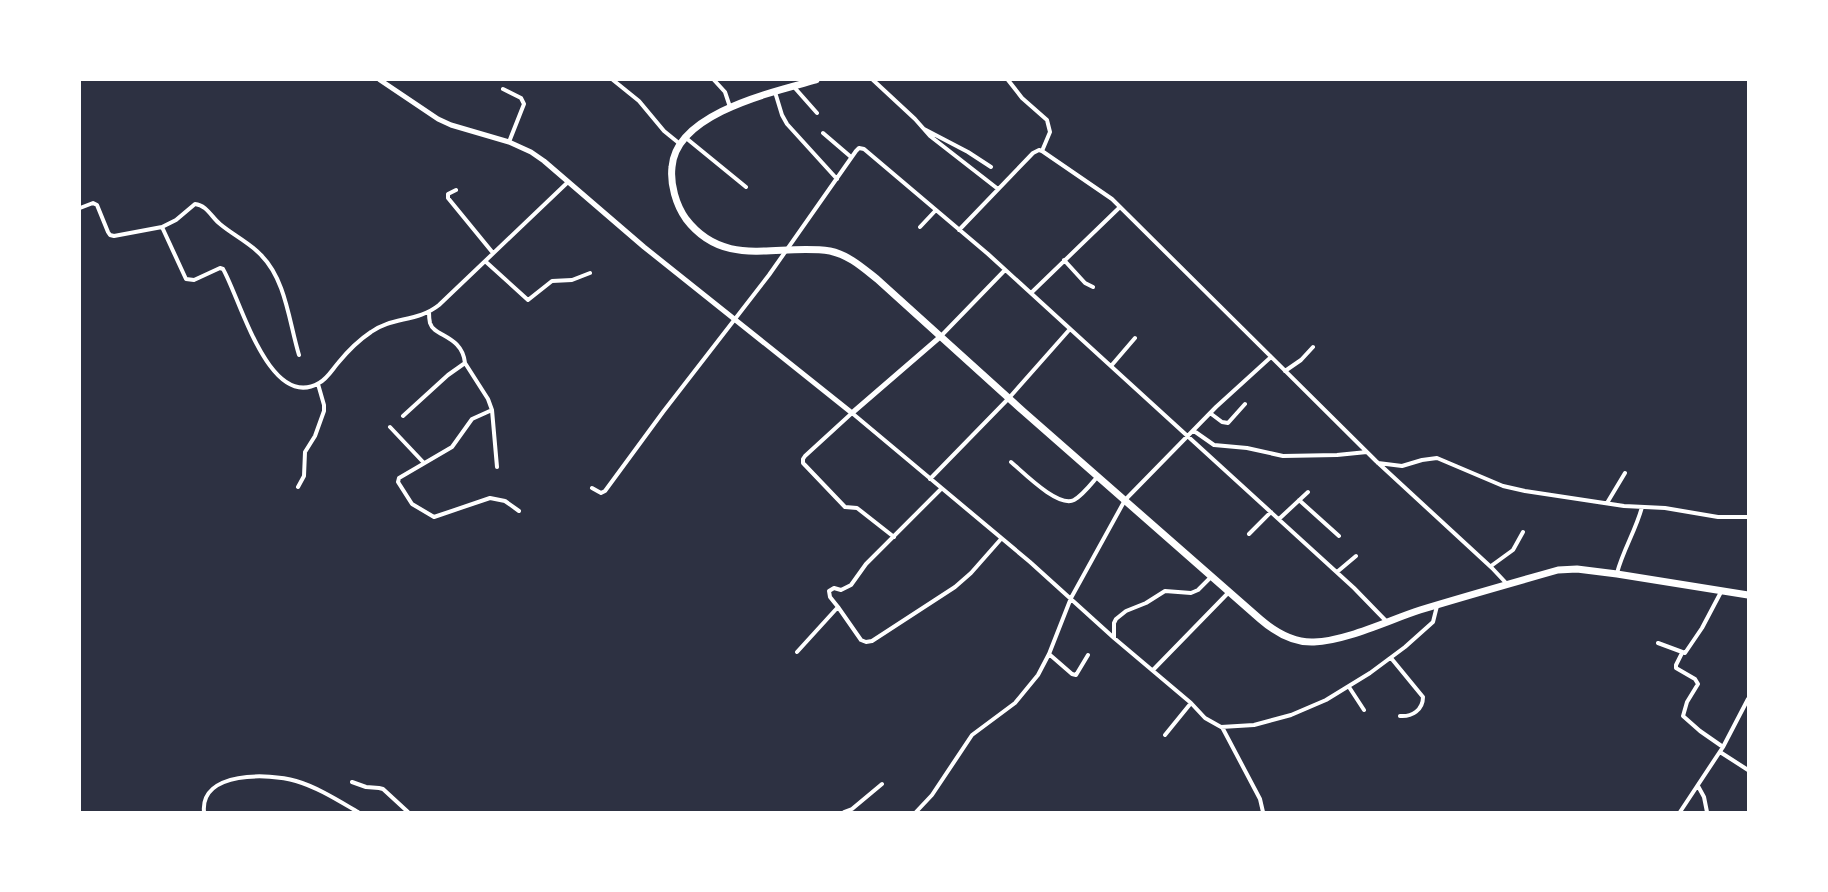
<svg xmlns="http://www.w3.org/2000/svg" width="1828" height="892" font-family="'Asap Condensed',sans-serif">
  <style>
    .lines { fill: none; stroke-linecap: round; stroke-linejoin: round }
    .minor { stroke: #fff; stroke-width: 4 }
    .tertiary { stroke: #fff; stroke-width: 5 }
    .trunk { stroke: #fff; stroke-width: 7 }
  </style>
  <rect width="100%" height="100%" fill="#2d3142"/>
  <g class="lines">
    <!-- minor -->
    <path class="minor" d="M613,80L639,101L664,131L680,144
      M714,80L725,92L730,107
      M873,80L915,119L930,136L998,189
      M1008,80L1022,98L1047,120L1050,132L1042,151L1112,199L1376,461L1492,568L1507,584
      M794,87L817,113
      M503,89L521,98L524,104L509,142
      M775,92L782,115L787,124L837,179
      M924,129L968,152L991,167
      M823,133L851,157
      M686,138L746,187
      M456,190L448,194V198L493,253
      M80,208L93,203L97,205L108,232L110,235L114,236L162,227L176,220L195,204C207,205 212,218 220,224C233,235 250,243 261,255C286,280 289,322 299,355
      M162,227L186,279L194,280L220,268L223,269C240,298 269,412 319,383C327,379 332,370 338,363C347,352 359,340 371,332C391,317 418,322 439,305L568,182
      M920,227L936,210
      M959,230L1033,153L1039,150L1042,151
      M1064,260L1085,283L1093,287
      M485,261L528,300L552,281L572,280L590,273
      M1031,293L1120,207
      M941,336L1005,270
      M465,363L488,399L492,410L472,419L452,447L399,478L398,482L412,504L434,517L490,498L505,501L519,511
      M1111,366L1135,338
      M1285,371L1301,360L1313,347
      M492,410L497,467
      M1210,413L1222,422L1228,423L1245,404
      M403,416L448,375L465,363C462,335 434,337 430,323C429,319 429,316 429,312
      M390,427L424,463
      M1194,431L1214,445L1247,448L1283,456L1337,455L1367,452
      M1011,462C1023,472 1058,508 1074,500C1083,495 1091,484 1098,476
      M1378,463L1402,466L1422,460L1437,458L1503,486L1525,491L1624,506L1665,508L1718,517H1748
      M930,479L1009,398L1070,329
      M298,487L304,476L305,452L315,436L324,411V405L318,384
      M592,488L601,493L605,491L663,412L769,275L856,151L859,148L864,149L988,254L1354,588L1387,622
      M1299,500L1339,536
      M1607,503L1625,473
      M1279,519L1308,492
      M1249,534L1271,512
      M894,537L857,508L845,507L803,463V459L805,456L852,413L1030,562L1114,638L1191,703L1205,718L1221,727L1254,725L1291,715L1326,700L1370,673L1405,647L1433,622L1437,606
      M1491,566L1513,550L1523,532
      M1337,572L1356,556
      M1617,573C1623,550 1636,530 1642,507
      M838,607L830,597L829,591L834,588L841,590L851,585L866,564L941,489
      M1114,638V623L1116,619L1126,611L1146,603L1165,591L1191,593L1198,590L1212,576
      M1658,643L1685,653L1702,628L1721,592
      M797,652L838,607L861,640L866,642L872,641L955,587L971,573L1001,539
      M1682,653L1676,665V668L1695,679L1698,684L1687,702L1683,716L1700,731L1723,747
      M1049,654L1072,674L1076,675L1088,655
      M1391,658L1423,697C1423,710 1412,717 1400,716
      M1153,670L1229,592
      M1349,687L1364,710
      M1222,727L1260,799L1263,812
      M1165,735L1191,703
      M1720,752L1748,770
      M352,782L366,787L379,788L383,789L408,812
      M1698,786L1704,797L1707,812
      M204,812C200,771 269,773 296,781C317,787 339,801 358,812
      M844,812L852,809L882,784
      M916,812L932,795L972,735L1015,703L1038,675L1049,654L1071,598L1125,500L1216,407L1271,357
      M1680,812L1723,747L1748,699"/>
    <!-- tertiary -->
    <path class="tertiary" d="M380,80L438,119L451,125L509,142L531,152L544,161L644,247L852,413L940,337"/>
    <!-- trunk -->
    <path class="trunk" d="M816,80C773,92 676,113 672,167C670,184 676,205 686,219C725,270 778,243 830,251C849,255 863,268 877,279L1023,411L1260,619C1275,632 1293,643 1314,642C1346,641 1389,620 1420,610C1466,596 1512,583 1558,570L1577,569L1617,574L1748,595"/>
  </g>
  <!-- border -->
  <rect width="1828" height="892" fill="none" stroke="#ffffff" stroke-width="162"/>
</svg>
